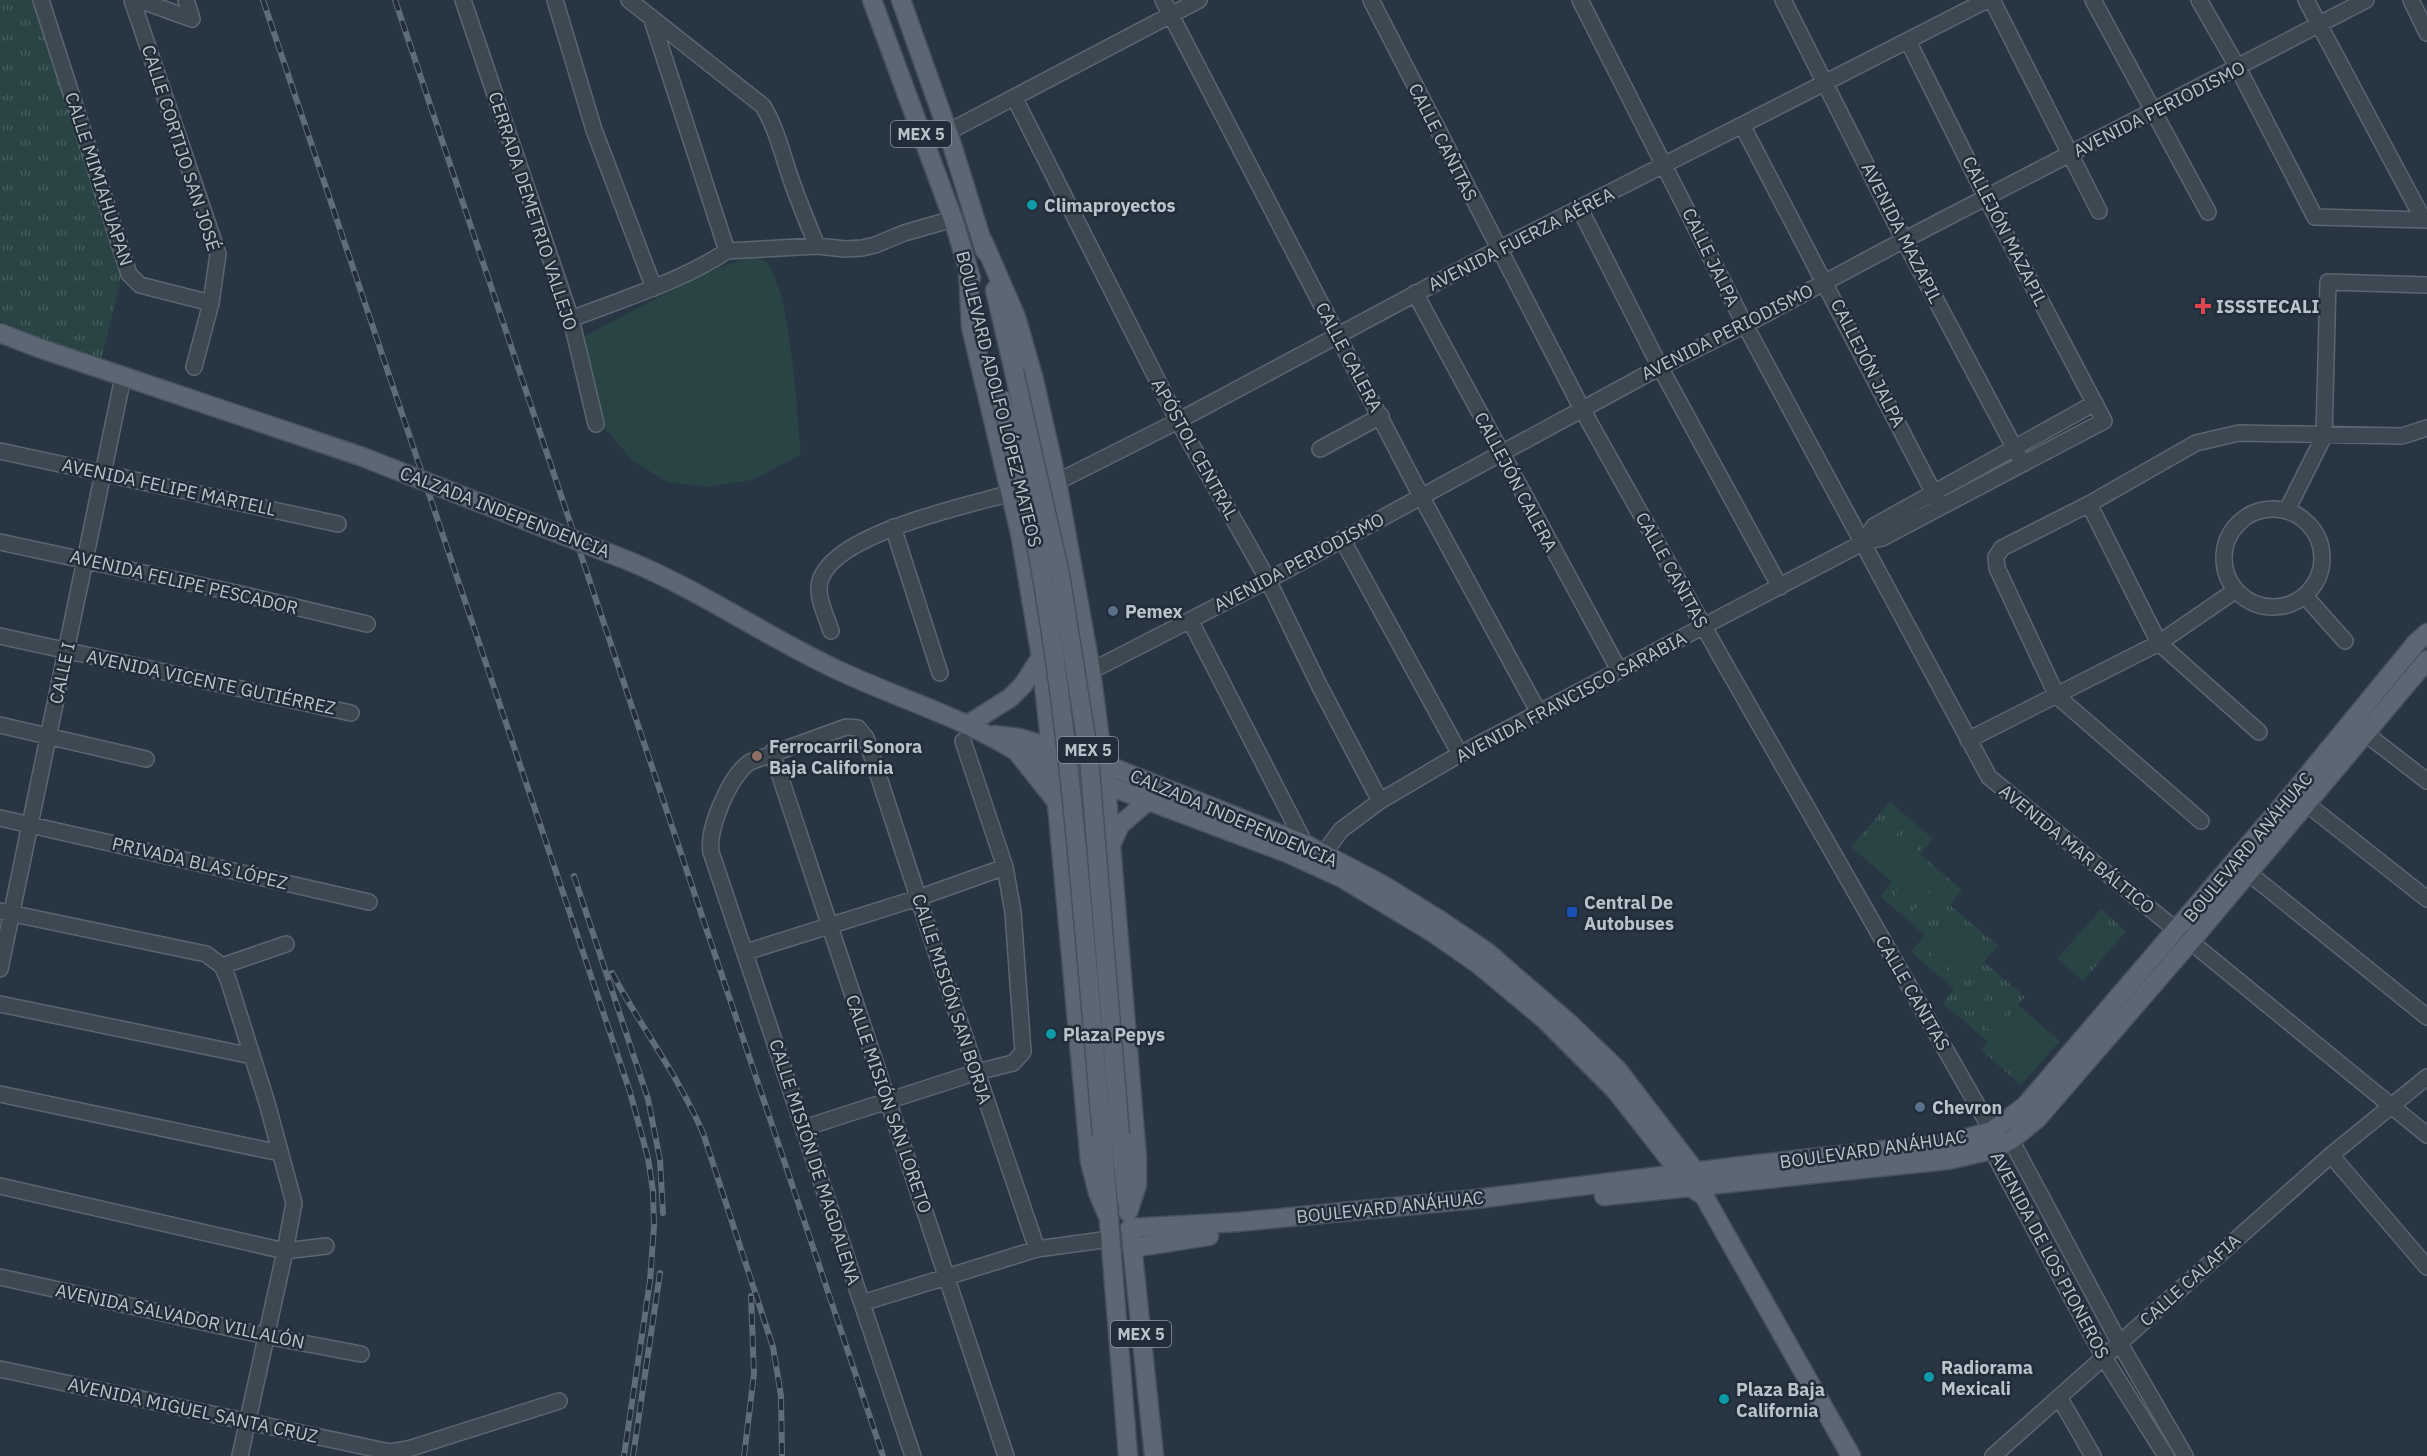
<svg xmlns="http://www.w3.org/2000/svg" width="2427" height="1456" font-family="'IBM Plex Sans',sans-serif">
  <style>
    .park { fill: url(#park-tufts) }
    .pitch { fill: #2a4344 }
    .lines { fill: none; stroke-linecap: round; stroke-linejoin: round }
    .minor-casing { stroke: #5b6670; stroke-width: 18 }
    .major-casing { stroke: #46515c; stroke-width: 21 }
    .minor { stroke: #3d4852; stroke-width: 15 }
    .major { stroke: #5b6772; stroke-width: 18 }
    .rail-casing { stroke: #5f6d79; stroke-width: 6 }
    .rail { stroke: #212d38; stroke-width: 4; stroke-dasharray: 11; stroke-linecap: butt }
    .major-bridge-casing { stroke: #46515c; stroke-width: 21; stroke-linecap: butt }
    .major-bridge { stroke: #5b6772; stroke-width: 18 }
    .culture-dot { fill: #0f9aa8; stroke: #212d38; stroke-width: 2 }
    .health-dot { fill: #e0444e; stroke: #212d38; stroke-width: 2 }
    .service-dot { fill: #5c6f8a; stroke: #212d38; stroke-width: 2 }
    .education-dot { fill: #8d6e63; stroke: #212d38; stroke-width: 2 }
    .transit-dot { fill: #1a4fb4; stroke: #212d38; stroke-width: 2 }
    .labels { text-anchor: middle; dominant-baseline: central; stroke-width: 5; stroke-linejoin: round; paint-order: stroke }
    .shield { fill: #212d38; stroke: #8c96a0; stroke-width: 1.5 }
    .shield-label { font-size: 16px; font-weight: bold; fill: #bac3cc }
    .street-label { font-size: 18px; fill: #bac3cc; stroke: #212d38 }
    .poi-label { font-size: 18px; font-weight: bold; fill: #bac3cc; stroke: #212d38; text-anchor: start }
  </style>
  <defs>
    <pattern id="park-tufts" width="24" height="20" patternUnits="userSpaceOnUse" patternTransform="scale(1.5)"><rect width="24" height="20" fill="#2a4344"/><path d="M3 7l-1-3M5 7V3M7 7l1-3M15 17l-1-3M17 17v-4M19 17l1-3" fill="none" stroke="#475c5e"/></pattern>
  </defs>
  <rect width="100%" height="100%" fill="#283643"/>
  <!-- park -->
  <path class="park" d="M0,0H35L121,278L101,362L0,321Z
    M1890,802L1933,839L1920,854L1962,890L1950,905L1998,946L1984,962L2025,997L2018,1005L2060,1041L2021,1085L1981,1050L1988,1042L1943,1003L1954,989L1911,952L1925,935L1880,896L1892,882L1851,847Z
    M2101,909L2126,931L2083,981L2057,959Z"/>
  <!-- pitch -->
  <path class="pitch" d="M752,256C756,258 762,259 765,261C790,281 798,419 801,455L752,480L708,487L667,482L632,460L601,424L579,339L707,272Z
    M1891,812L1905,824L1879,855L1865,843Z
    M1910,828L1924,841L1898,871L1883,859Z
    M1922,863L1936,875L1909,906L1895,894Z
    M1941,879L1955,892L1928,922L1914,910Z
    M1953,919L1968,931L1941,962L1927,950Z
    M2099,922L2113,935L2086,966L2072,953Z
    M1972,936L1987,948L1960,978L1946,966Z
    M1983,971L1997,984L1971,1013L1957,1001Z
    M2002,989L2016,1001L1990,1031L1976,1018Z
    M2020,1016L2034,1029L2008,1058L1994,1046Z
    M2040,1033L2054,1045L2027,1075L2013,1062Z"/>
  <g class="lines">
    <defs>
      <path id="minor" d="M41,0L129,274L140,285L211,303
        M132,0L218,254L211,303L194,367
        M139,0L192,19
        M186,0L192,19
        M463,0L571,319L596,424
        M555,0L594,130L654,288
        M629,0L763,106C778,131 783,158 793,185C800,205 809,226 817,246
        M1163,0L1421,496L1539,713
        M1371,0L1582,409L1722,659L1992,1131
        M1580,0L1745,325L1989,777L2427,1135
        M1783,0L1904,240L2023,464
        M1992,0L2099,211
        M2093,0L2208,212
        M2199,0L2238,68L2315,217L2427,220
        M2306,0L2423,219
        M2411,0L2427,33
        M1014,97L1178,421L1268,580L1320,687L1380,801
        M1742,125L1941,507
        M948,132L1199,0
        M1580,209L1660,367L1780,587
        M727,251L817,246L845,249L862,248L875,245L904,233L953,219
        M1415,293L1619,670
        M571,319C622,299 682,281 727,251L651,17
        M1320,449L1381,416
        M0,451L338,524
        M1057,482L1178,421L1499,249L1987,0
        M2089,504L2159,643L2259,732
        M2224 558a49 49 0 1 1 98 0a49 49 0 1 1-98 0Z
        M2287,510L2324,436L2328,282L2427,285
        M893,527L940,673
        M1342,539L1460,754
        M0,542L227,591L367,624
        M1864,542L1874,526L2095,403
        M2305,596L2345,641
        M1190,620L1305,844
        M831,631C827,618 818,601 819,587C822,535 970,505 1011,493
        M0,636L351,713
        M1091,671L1268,580L1660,367L1745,325L1904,240L2366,0
        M0,725L146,759
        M2366,734L2427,781
        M1968,740L2159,643L2236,590
        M772,752L1006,1456
        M2298,797L2427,899
        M0,818L369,902
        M2201,821L2057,696L1997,568L1996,557L2002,548L2089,504L2196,443L2239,433L2402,436L2427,428
        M1324,853L1341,830L1380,801L1460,754L1864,542L1882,538L2104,421L1986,197L1908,41
        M2240,866L2427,1017
        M0,911L206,954L222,966L228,979L267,1103L294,1203L285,1251L240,1456
        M746,952L918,898L1005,867
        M222,966L286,944
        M0,969L123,377
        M0,1004L252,1056
        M0,1094L280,1153
        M804,1128L977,1072L1013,1063L1023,1052L1013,912L1005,867L963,741
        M2002,1136L2011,1140L2119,1342L2185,1456
        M1992,1140V1150L2103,1356L2166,1456
        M2331,1155L2427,1267
        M0,1186L285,1251L326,1246
        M0,1277L266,1336L361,1354
        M862,1303L1037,1249L1110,1239
        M0,1369L390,1452L408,1449L559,1401
        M2059,1397L2093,1456
        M913,1456L711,852C707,829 730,775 750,762L846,727L858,728L866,738L937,955L1037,1249
        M1993,1456L2331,1155L2427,1077"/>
      <path id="major" d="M872,0L953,219L971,278
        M901,0L948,132L985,251
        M983,241L1016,317L1034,380L1057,482L1091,671L1106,786L1137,1158V1185L1128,1212
        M968,269L971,327L1020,533L1041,657L1057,804L1090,1162L1098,1193L1109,1219
        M995,290L1014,371
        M0,333L39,348L360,456
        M611,554C693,584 763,636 842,672C900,699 961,717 1016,751L1287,853L1342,878L1432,932L1478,964L1543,1018L1616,1091L1692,1188L1704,1196L1851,1456
        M967,725L1010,698L1023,685L1041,657
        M994,735L1020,738L1104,764L1305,844L1383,885L1441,921L1487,952L1570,1024L1617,1069L1702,1180
        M1017,752L1056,801
        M1111,845L1120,825L1148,801
        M1102,1135L1128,1456
        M1120,1135L1127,1202
        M1604,1196L1948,1160L1992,1150L2011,1140L2037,1119L2191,941L2427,660
        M1130,1228L1239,1222L1476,1199L1741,1166L1949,1143L1992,1131L2025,1106L2293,793L2416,643L2427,633
        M1131,1235L1154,1456
        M1132,1248L1209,1236"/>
    </defs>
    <!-- minor casing -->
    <use href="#minor" class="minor-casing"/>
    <!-- major casing -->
    <use href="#major" class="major-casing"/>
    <!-- minor -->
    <use href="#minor" class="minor"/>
    <!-- major -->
    <use href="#major" class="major"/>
    <defs>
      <path id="rail" d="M263,0L630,1092L648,1158L653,1191L654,1226L650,1281L624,1456
        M395,0L883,1456
        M574,876L648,1099L660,1160L663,1213
        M612,973C641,1027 679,1077 703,1133L773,1347L781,1396L782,1456
        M633,1456L660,1273
        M744,1456L754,1374L751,1296"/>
    </defs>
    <!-- rail casing -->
    <use href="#rail" class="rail-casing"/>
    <!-- rail -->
    <use href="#rail" class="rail"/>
    <defs>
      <path id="major-bridge" d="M1014,371L1060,574L1089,757L1120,1135
        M1001,398C1010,436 1022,474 1030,512C1071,717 1083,927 1102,1135
        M360,456L611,554"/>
    </defs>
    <!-- major-bridge casing -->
    <use href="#major-bridge" class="major-bridge-casing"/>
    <!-- major-bridge -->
    <use href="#major-bridge" class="major-bridge"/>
  </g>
  <!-- markers -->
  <g class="culture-dot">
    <circle cx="1032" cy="205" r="6"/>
    <circle cx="1051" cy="1034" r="6"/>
    <circle cx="1929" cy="1377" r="6"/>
    <circle cx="1724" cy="1399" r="6"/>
  </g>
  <path class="health-dot" d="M2200 297h6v6h6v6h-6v6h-6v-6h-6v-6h6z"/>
  <g class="service-dot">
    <circle cx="1113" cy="611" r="6"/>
    <circle cx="1920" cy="1107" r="6"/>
  </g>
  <circle class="education-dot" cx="757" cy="756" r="6"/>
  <rect class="transit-dot" x="1566" y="906" width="12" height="12" rx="3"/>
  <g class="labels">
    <!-- shield labels -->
    <g class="shield">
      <rect x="891" y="121" width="60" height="26" rx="4.5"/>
      <rect x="1058" y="737" width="60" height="26" rx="4.5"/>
      <rect x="1111" y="1321" width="60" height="26" rx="4.5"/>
    </g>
    <g class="shield-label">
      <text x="921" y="134">MEX 5</text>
      <text x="1088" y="750">MEX 5</text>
      <text x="1141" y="1334">MEX 5</text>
    </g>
    <!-- street labels -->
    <g class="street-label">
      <text transform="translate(2159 109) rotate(-27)">AVENIDA PERIODISMO</text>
      <text transform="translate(1443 142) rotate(63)">CALLE CAÑITAS</text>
      <text transform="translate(181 148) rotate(72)">CALLE CORTIJO SAN JOSÉ</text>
      <text transform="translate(99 179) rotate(72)">CALLE MIMIAHUAPAN</text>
      <text transform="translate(533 211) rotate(72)">CERRADA DEMETRIO VALLEJO</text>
      <text transform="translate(2005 231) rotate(63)">CALLEJÓN MAZAPIL</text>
      <text transform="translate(1902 233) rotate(63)">AVENIDA MAZAPIL</text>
      <text transform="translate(1521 239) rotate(-27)">AVENIDA FUERZA AÉREA</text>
      <text transform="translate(1711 257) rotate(64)">CALLE JALPA</text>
      <text transform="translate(1727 332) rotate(-27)">AVENIDA PERIODISMO</text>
      <text transform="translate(1349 357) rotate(62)">CALLE CALERA</text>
      <text transform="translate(1868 363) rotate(63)">CALLEJÓN JALPA</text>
      <text transform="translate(999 399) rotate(76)">BOULEVARD ADOLFO LÓPEZ MATEOS</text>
      <text transform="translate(1195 449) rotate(61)">APÓSTOL CENTRAL</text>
      <text transform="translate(1516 482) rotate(62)">CALLEJÓN CALERA</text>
      <text transform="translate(169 487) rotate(12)">AVENIDA FELIPE MARTELL</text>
      <text transform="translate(505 512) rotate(21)">CALZADA INDEPENDENCIA</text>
      <text transform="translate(1299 562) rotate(-28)">AVENIDA PERIODISMO</text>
      <text transform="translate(1672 570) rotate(61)">CALLE CAÑITAS</text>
      <text transform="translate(184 582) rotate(13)">AVENIDA FELIPE PESCADOR</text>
      <text transform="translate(62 673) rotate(-78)">CALLE I</text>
      <text transform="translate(211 682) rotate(12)">AVENIDA VICENTE GUTIÉRREZ</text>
      <text transform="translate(1571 697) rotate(-28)">AVENIDA FRANCISCO SARABIA</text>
      <text transform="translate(1234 818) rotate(23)">CALZADA INDEPENDENCIA</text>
      <text transform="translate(2248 847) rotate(-50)">BOULEVARD ANÁHUAC</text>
      <text transform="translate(2077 849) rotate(39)">AVENIDA MAR BÁLTICO</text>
      <text transform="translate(200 863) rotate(13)">PRIVADA BLAS LÓPEZ</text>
      <text transform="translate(1913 993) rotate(60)">CALLE CAÑITAS</text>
      <text transform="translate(952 999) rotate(72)">CALLE MISIÓN SAN BORJA</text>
      <text transform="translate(889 1104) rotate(71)">CALLE MISIÓN SAN LORETO</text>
      <text transform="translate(1873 1149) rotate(-8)">BOULEVARD ANÁHUAC</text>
      <text transform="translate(815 1162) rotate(72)">CALLE MISIÓN DE MAGDALENA</text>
      <text transform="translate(1390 1207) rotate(-6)">BOULEVARD ANÁHUAC</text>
      <text transform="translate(2050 1255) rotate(62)">AVENIDA DE LOS PIONEROS</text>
      <text transform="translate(2190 1280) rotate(-42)">CALLE CALAFIA</text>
      <text transform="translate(180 1316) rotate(12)">AVENIDA SALVADOR VILLALÓN</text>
      <text transform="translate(193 1410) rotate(12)">AVENIDA MIGUEL SANTA CRUZ</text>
    </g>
    <!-- poi labels -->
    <g class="poi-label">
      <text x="1044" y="205">Climaproyectos</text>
      <text x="2216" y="306">ISSSTECALI</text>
      <text x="1125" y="611">Pemex</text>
      <text x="769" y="746">Ferrocarril Sonora<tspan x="769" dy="21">Baja California</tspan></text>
      <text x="1584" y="902">Central De<tspan x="1584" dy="21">Autobuses</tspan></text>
      <text x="1063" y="1034">Plaza Pepys</text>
      <text x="1932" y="1107">Chevron</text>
      <text x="1941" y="1367">Radiorama<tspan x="1941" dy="21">Mexicali</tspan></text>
      <text x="1736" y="1389">Plaza Baja<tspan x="1736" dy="21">California</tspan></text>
    </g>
  </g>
</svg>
